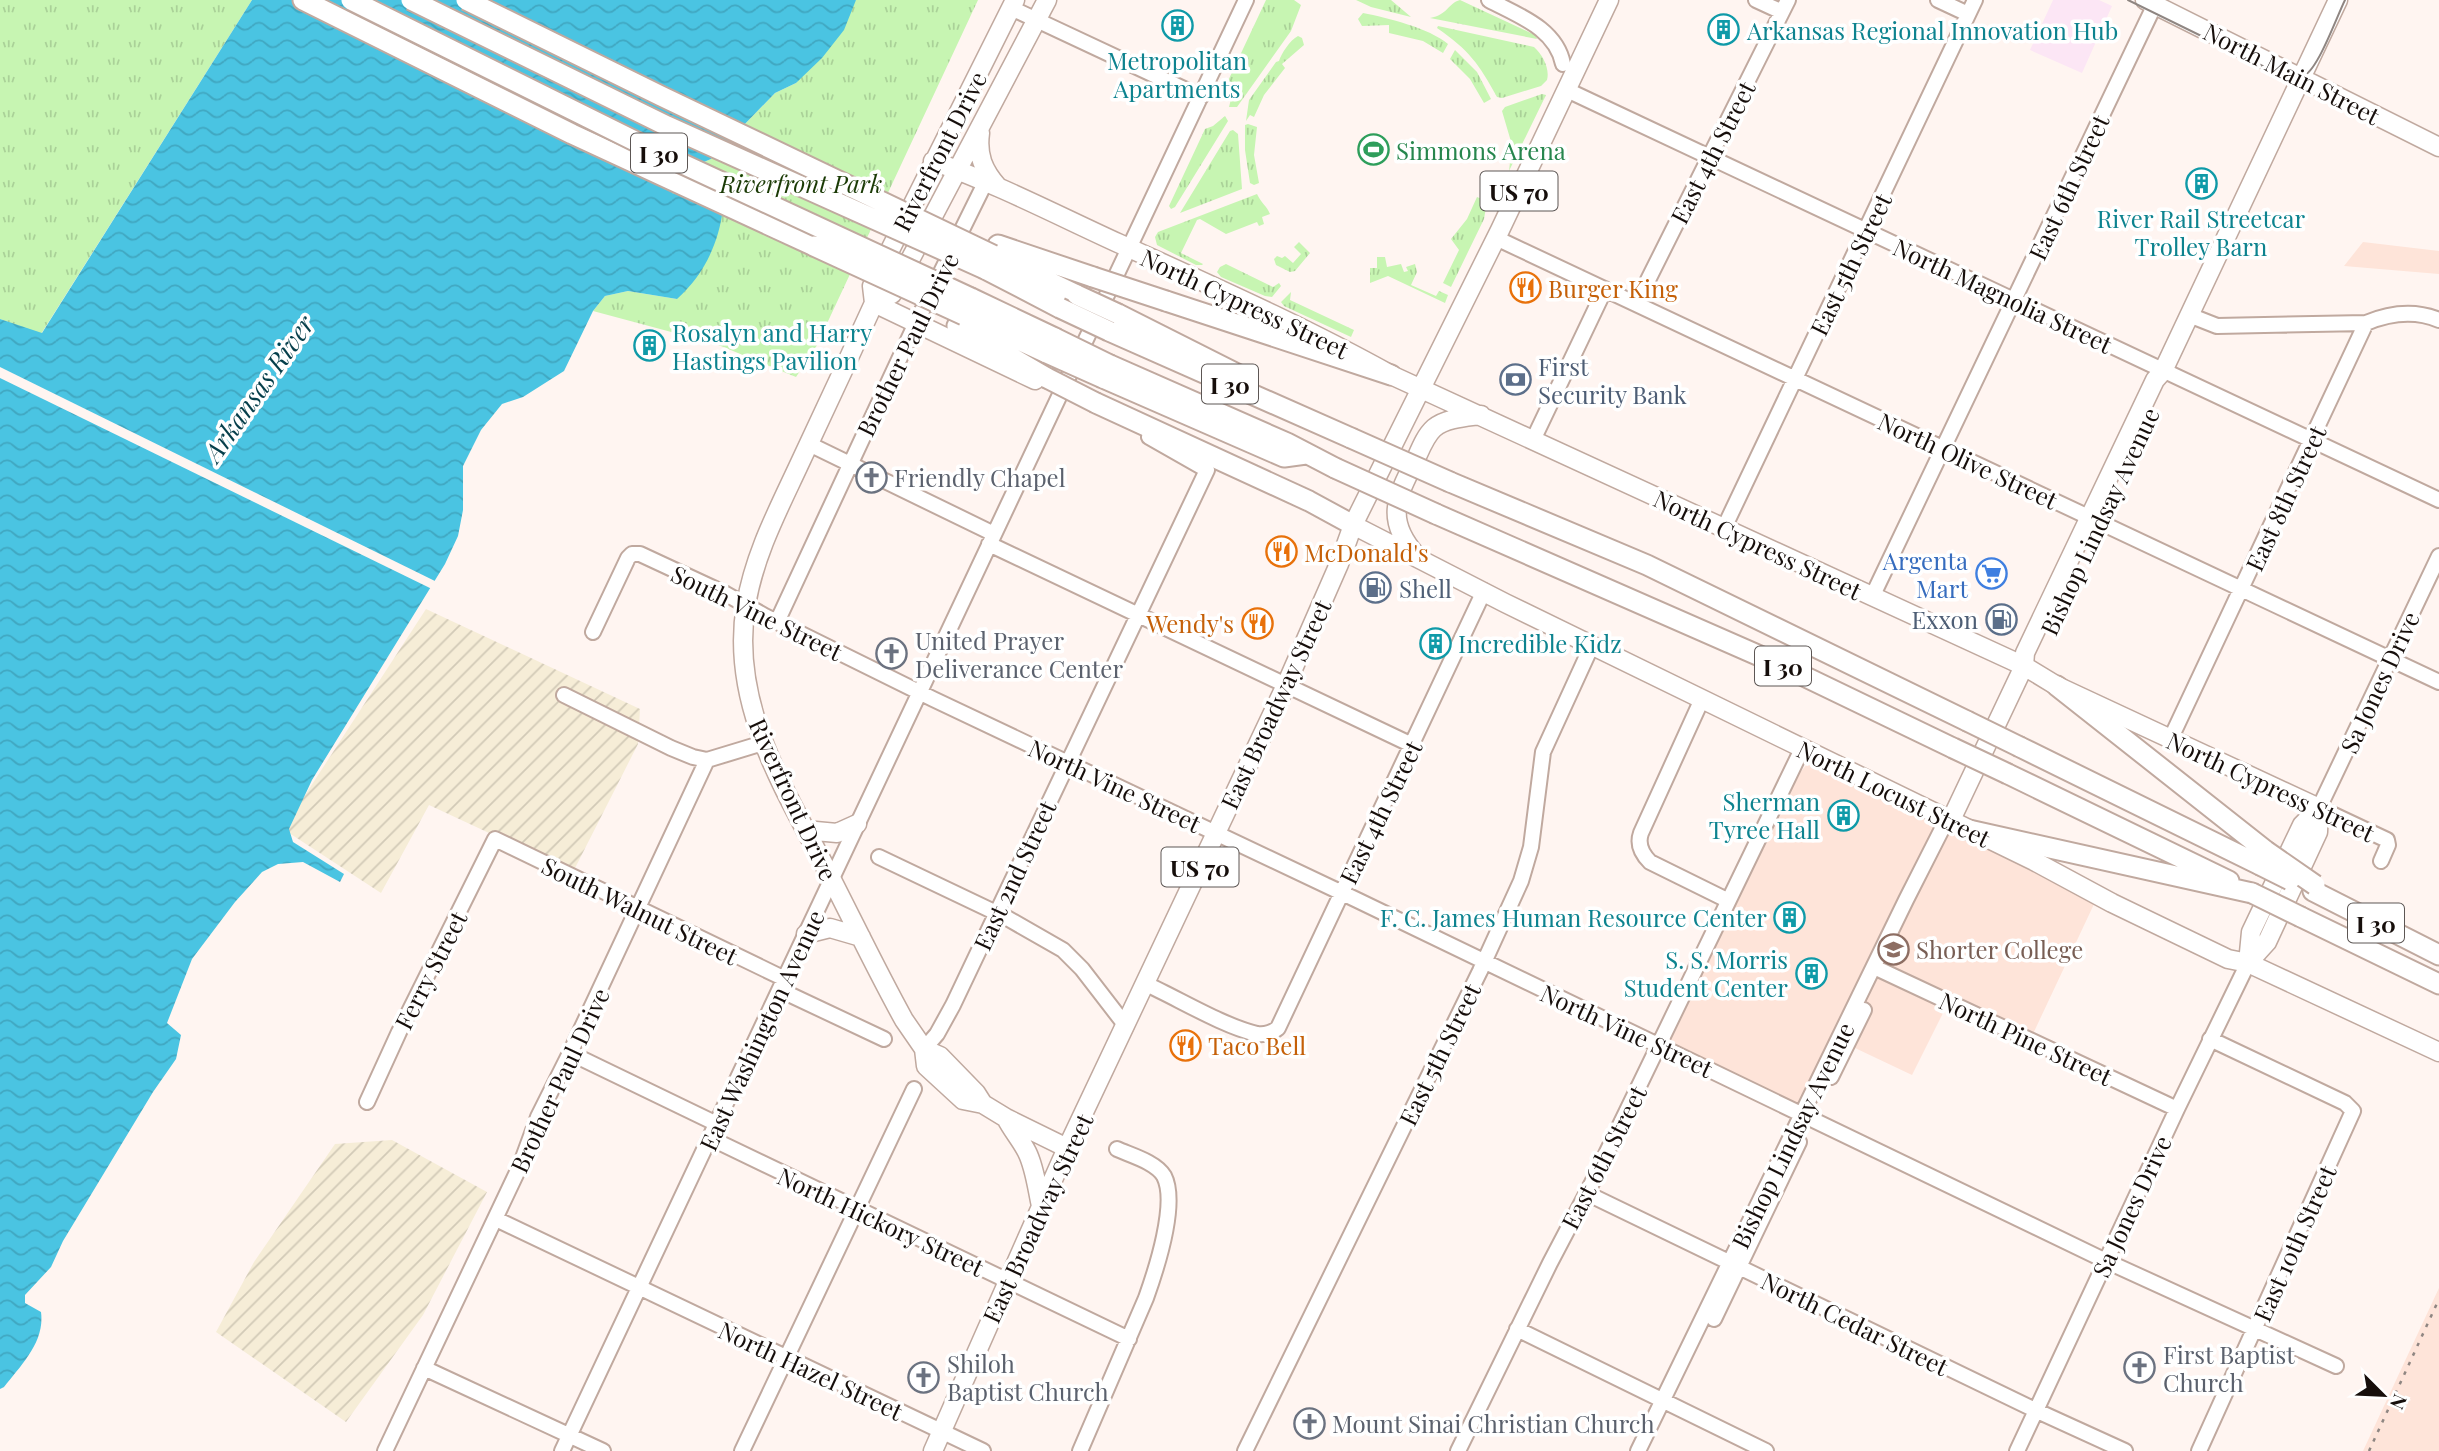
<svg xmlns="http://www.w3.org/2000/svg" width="2439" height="1451" font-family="'Playfair Display',serif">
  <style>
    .commercial { fill: #fce6f5 }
    .industrial { fill: url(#industrial-furrows) }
    .built { fill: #fee4d9 }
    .park { fill: url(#park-tufts) }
    .water { fill: url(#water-waves) }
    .pier { fill: #fff5f1 }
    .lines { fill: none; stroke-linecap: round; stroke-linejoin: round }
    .minor-casing { stroke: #c0a99f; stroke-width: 18 }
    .major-casing { stroke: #c0a99f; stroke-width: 21 }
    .highway-casing { stroke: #c0a99f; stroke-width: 23 }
    .minor { stroke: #fff; stroke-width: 14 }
    .major { stroke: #fff; stroke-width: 18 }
    .highway { stroke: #fff; stroke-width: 19 }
    .tram { stroke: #8f8682; stroke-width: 2 }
    .rail { stroke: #8f8682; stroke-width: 2.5; stroke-dasharray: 3.5 7; stroke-linecap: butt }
    .highway-bridge-casing { stroke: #c0a99f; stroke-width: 23; stroke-linecap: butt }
    .highway-bridge { stroke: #fff; stroke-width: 19 }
    .labels { text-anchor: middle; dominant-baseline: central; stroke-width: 7; stroke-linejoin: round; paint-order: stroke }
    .shield { fill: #fff; stroke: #5c5654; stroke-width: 2 }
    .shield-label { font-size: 23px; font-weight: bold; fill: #160e0b }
    .culture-label { font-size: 24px; fill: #0d838f; stroke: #fff; text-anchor: start }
    .street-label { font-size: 24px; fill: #160e0b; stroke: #fff }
    .leisure-label { font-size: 24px; fill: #27864d; stroke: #fff; text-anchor: start }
    .park-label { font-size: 24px; font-style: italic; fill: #1a3a05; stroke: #fff }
    .food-label { font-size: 24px; fill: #c56008; stroke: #fff; text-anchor: start }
    .service-label { font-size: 24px; fill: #4e5e75; stroke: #fff; text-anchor: start }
    .worship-label { font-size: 24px; fill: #5b616d; stroke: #fff; text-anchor: start }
    .shop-label { font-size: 24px; fill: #366cbe; stroke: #fff; text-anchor: end }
    .education-label { font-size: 24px; fill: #785e54; stroke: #fff; text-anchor: start }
    .water-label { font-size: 26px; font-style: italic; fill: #063f4b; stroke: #fff }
  </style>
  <defs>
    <pattern id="industrial-furrows" width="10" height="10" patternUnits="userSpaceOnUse" patternTransform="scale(1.75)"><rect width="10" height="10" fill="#f6edd7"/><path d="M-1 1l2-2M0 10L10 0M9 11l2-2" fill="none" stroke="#d2cab7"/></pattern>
    <pattern id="park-tufts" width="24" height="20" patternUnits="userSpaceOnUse" patternTransform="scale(1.75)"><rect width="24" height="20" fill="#c7f5b2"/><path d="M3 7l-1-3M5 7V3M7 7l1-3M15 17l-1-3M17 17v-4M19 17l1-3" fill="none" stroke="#aad198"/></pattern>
    <pattern id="water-waves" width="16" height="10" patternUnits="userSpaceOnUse" patternTransform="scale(1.75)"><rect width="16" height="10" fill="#4ac4e2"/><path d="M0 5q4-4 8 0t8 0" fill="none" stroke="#40a7c1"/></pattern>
  </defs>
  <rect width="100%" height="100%" fill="#fff5f1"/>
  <!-- commercial -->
  <path class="commercial" d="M2053,0H2099L2112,6L2082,73L2030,50Z"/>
  <!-- industrial -->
  <path class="industrial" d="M426,609L640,709L638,744L573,872L429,805L381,893L283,829Z
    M392,1140L487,1192L423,1315L346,1422L216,1332L254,1262L335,1144Z"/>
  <!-- built -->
  <path class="built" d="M2363,242L2439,251V274L2344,266Z
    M1808,763H1812L2095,902L2032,1036L1951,997L1912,1075L1836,1039L1804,1104H1796L1670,1042L1798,775Z
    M2439,1288V1451H2363Z"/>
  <!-- park -->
  <path class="park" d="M0,0H252L41,334L0,319Z
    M856,0H978L816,347L796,377L716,344L593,311L605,296L628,291L677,299L672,185L679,172L711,159L775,93L796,83Z
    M1266,0H1294L1301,5L1291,31L1237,107H1229L1231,99L1227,83Z
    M1356,0H1391L1411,17L1371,7Z
    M1460,0L1535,35L1537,39L1430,18C1448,15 1448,3 1460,0Z
    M1363,13C1388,18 1429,28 1448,44L1443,53L1423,41L1389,33V25L1362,26L1358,19Z
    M1438,26L1534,47C1543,55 1550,69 1547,80L1541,86L1502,98L1497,97C1479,64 1469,50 1437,28Z
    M1298,36L1302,38L1304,45L1282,64L1285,68L1264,95L1254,117L1250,115L1246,121L1249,100L1276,62L1279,61C1281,54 1290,40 1298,36Z
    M1455,50L1477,72L1491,99L1484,103L1470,79L1450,59Z
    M1542,94L1546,95L1509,171L1512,145L1502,111L1505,107Z
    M1225,116L1228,121L1175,207L1171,209L1169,206L1205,129L1213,126Z
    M1248,124L1257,127L1254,155L1259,183L1254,185L1250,183L1245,150V125Z
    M1233,130L1238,134L1242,189L1180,213L1230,131Z
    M1257,194C1261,203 1267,206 1270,214L1262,217L1264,224L1259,226L1257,222L1226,234L1200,219L1197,220L1181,253L1203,264L1202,265H1196L1157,245L1155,237L1158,232Z
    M1477,197L1487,201L1484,219L1451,287L1443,283L1459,250L1451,239L1467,219Z
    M1299,242L1310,253L1295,271L1290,272L1276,265L1274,259L1277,256L1282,258L1285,256L1293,263L1301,254L1294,247Z
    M1377,257H1385L1387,267L1401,264L1404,272L1408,271L1406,267L1415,264L1417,272L1411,285L1436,296L1439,291L1448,295L1445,303L1388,276L1370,283V268H1377Z
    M1226,264L1273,287L1279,283L1281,286L1272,297L1265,296L1221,277L1217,272L1220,267Z
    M1291,292L1290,300L1354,330L1351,337L1284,306L1281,302Z"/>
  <!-- water -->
  <path class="water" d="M252,0H856L844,30L822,58L796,83L775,93L711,159L680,172L672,185V193L723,208C719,243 704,275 677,299L628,291L605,296L593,311L564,371L523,397L502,404L481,430L463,466V510L458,536L445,564L312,780L289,829L293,842L344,874L340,882L303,862L278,864L262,872L235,902L192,959L167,1023L181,1035L176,1059L153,1092L63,1241L51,1267L25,1295V1303L41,1312C45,1342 21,1365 4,1387L0,1389V319L42,333Z"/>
  <!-- pier -->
  <path class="pier" d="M0,367L439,583L434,590L0,378Z"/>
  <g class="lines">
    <defs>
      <path id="minor" d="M1489,0C1517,15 1556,28 1563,64
        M1756,0L1782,12
        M1938,0L1968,14
        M1011,8L1201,97
        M1567,90L2439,500
        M1496,238L2439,682
        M1636,304L1788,0
        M2189,315L2217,326L2366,323
        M1534,438L1605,289
        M809,444L994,534
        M1724,528L1975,0
        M989,544L1412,745
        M1872,597L2157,0
        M777,622L916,323L986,181
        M593,632L628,558L632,554H640L726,594L765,616L933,699L1357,900L2106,1261L2336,1366
        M564,695L671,748L693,757L707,760
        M1702,699L1641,833C1637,844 1642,854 1650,862L1727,900
        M2170,740L2366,323C2390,313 2415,310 2439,320
        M879,857L1007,918L1063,950L1082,969L1126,1026
        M2381,861L2388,845L2387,840L2319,808L2439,556
        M1874,967L2177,1109
        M1146,984C1179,999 1223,1026 1257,1034C1265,1035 1272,1033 1278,1028L1484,591
        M780,990L884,1039
        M924,1049L937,1034L953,1005L1207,470L1149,437
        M570,1053L717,1124
        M1831,1077L1864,1010
        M367,1102L399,1032L495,839L785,979
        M710,1138L1129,1339
        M1586,1193L2035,1410L2125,1451
        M496,1219L983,1451
        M1714,1319L1799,1142
        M1517,1329L1766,1451
        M424,1368L603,1451
        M385,1451L520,1166L538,1117L570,1053L707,760L763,743
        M562,1451L1246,0
        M742,1451L914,1089
        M1080,1451L1146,1298C1156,1270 1178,1203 1164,1176C1156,1162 1130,1155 1117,1149
        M1245,1451L1480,971L1521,881L1531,847L1543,752L1592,645
        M1458,1451L1550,1263L1592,1183L1802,749
        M1638,1451L1906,900L1942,829L1950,822
        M2017,1451L2177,1109L2248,963
        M2199,1451L2353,1111L2345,1103L2210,1039"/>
      <path id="major" d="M2145,0L2439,147
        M980,133C977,155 983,170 998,187
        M933,161C997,184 1057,215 1118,243C1210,285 1303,326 1391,375L2024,666L2057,686L2319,808
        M874,303L892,294L1047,0
        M874,303L1035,380
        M1353,525L1505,603L2034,861L2112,903L2228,959L2248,963L2439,1052
        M1416,555C1386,521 1395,499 1415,461C1420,450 1425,436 1434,428C1446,418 1467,417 1481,415
        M1950,822L2024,666L2025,653L2155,380L2163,371L2338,0
        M805,830L837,833L857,824
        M806,934L830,928L861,937
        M2248,963L2251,932L2302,825L2319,808
        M2248,963L2267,942L2318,832L2319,808
        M924,1049L926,1066L963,1100L983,1104L1006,1118L1067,1148
        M983,1104L976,1093L940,1056L924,1049L904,1020C878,973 855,925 831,878C787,793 729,706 746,605C754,556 777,512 798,467C824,412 849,358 874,303L872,286L1015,0
        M1006,1118C1012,1130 1021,1140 1027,1152C1035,1168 1037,1188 1041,1206
        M933,1451L1067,1148L1286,685L1339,564L1353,525L1500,230L1609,0"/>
      <path id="highway" d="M303,0L572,134L814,246
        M998,245L1093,277
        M999,258L1077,295
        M985,269L1060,308
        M971,298L1055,338
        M1166,301L1391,375
        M1118,314L1243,377
        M964,315L1047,353
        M957,326L1047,378
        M1109,331L1351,438
        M1110,365L1287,443L1335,468
        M1103,378L1284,457L1306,454
        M1096,403L1309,501L1353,525
        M1450,482L1647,565L1967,721
        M1436,514L1787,668L1953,748
        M2057,686L2266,851
        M2020,747L2260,865
        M2008,774L2229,881
        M1969,830L2252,893
        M2313,891L2439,955
        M2301,917L2439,984"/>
    </defs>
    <!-- minor casing -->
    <use href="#minor" class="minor-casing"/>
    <!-- major casing -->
    <use href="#major" class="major-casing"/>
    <!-- highway casing -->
    <use href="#highway" class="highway-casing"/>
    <!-- minor -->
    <use href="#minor" class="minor"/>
    <!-- major -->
    <use href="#major" class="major"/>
    <!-- highway -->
    <use href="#highway" class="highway"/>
    <!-- tram -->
    <path class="tram" d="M2128,0L2283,76C2291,78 2298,80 2305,75C2319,67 2337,16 2345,0"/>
    <!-- rail -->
    <path class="rail" d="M2369,1451L2439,1299"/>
    <defs>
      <path id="highway-bridge" d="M351,0L659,153L971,298
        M411,0L667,126L985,269
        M466,0L661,96L993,255
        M814,246L964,315
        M1093,277L1166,301
        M1077,295L1118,314
        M1060,308L1109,331
        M1055,338L1110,365
        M1047,353L1103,378
        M1047,378L1096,403
        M1351,438L1450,482
        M1335,468L1436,514
        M1967,721L2020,747
        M1953,748L2008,774
        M2266,851L2315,885
        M2260,865L2290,880
        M2252,893L2301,917"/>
    </defs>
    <!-- highway-bridge casing -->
    <use href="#highway-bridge" class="highway-bridge-casing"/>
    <!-- highway-bridge -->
    <use href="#highway-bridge" class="highway-bridge"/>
  </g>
  <!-- icons -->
  <defs>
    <symbol id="building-ring" viewBox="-11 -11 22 22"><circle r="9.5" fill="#fff" stroke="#0f9aa8" stroke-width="1.5"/><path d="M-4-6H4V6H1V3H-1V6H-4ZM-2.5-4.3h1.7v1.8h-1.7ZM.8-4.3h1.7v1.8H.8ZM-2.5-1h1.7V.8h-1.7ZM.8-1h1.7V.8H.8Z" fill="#0f9aa8"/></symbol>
    <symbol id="stadium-ring" viewBox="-11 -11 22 22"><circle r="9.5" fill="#fff" stroke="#2e9e5b" stroke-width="1.5"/><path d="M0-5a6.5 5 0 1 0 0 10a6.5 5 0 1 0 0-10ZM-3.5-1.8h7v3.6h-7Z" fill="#2e9e5b"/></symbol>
    <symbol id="restaurant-ring" viewBox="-11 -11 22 22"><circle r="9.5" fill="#fff" stroke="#e8710a" stroke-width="1.5"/><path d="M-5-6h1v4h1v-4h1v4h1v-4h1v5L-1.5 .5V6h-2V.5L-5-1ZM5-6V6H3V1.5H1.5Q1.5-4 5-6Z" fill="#e8710a"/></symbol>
    <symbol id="bank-ring" viewBox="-11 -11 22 22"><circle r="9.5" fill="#fff" stroke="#5c6f8a" stroke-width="1.5"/><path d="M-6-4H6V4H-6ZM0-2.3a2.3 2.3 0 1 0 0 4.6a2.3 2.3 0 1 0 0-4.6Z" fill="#5c6f8a"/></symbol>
    <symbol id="church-ring" viewBox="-11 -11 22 22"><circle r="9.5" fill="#fff" stroke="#6b7280" stroke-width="1.5"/><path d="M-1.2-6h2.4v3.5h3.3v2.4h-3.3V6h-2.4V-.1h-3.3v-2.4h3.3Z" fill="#6b7280"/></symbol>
    <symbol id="supermarket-ring" viewBox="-11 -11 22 22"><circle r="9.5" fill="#fff" stroke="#3f7fe0" stroke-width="1.5"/><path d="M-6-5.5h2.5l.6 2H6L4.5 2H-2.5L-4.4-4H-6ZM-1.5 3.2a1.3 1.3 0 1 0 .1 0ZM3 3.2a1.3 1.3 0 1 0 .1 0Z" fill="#3f7fe0"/></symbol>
    <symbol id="fuel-ring" viewBox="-11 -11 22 22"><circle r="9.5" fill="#fff" stroke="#5c6f8a" stroke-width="1.5"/><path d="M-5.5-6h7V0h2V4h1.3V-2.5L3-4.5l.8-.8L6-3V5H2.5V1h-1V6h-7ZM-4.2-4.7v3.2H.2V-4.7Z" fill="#5c6f8a"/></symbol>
    <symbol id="university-ring" viewBox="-11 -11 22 22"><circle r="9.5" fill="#fff" stroke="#8d6e63" stroke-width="1.5"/><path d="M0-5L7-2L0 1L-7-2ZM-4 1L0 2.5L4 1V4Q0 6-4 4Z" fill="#8d6e63"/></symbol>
  </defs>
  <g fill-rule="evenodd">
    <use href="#building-ring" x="1160" y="8" width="35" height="35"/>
    <use href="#building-ring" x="1706" y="12" width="35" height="35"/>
    <use href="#stadium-ring" x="1356" y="132" width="35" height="35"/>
    <use href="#building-ring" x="2184" y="166" width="35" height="35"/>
    <use href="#restaurant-ring" x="1508" y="270" width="35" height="35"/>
    <use href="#building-ring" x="632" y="328" width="35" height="35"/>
    <use href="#bank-ring" x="1498" y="362" width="35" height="35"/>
    <use href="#church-ring" x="854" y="460" width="35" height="35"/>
    <use href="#restaurant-ring" x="1264" y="534" width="35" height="35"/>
    <use href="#supermarket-ring" x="1974" y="556" width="35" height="35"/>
    <use href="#fuel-ring" x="1358" y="570" width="35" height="35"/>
    <use href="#fuel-ring" x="1984" y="602" width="35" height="35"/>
    <use href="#restaurant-ring" x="1240" y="606" width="35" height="35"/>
    <use href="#building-ring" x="1418" y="626" width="35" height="35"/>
    <use href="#church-ring" x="874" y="636" width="35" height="35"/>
    <use href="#building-ring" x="1826" y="798" width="35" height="35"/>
    <use href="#building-ring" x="1772" y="900" width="35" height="35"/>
    <use href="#university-ring" x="1876" y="932" width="35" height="35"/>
    <use href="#building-ring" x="1794" y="956" width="35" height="35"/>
    <use href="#restaurant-ring" x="1168" y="1028" width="35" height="35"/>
    <use href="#church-ring" x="2122" y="1350" width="35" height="35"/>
    <use href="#church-ring" x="906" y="1360" width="35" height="35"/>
    <use href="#church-ring" x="1292" y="1406" width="35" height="35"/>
  </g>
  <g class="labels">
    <!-- shield labels -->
    <g class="shield">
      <rect x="631" y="133.5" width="56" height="39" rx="5"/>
      <rect x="1480.5" y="171.5" width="77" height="39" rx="5"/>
      <rect x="1202" y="364.5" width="56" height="39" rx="5"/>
      <rect x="1755" y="646.5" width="56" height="39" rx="5"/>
      <rect x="1161.5" y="847.5" width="77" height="39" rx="5"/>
      <rect x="2348" y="903.5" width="56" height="39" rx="5"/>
    </g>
    <g class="shield-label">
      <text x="659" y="153">I 30</text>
      <text x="1519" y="191">US 70</text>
      <text x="1230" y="384">I 30</text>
      <text x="1783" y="666">I 30</text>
      <text x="1200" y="867">US 70</text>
      <text x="2376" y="923">I 30</text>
    </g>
    <!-- culture labels -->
    <g class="culture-label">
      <text x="1747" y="30">Arkansas Regional Innovation Hub</text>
      <text x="1177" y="60" text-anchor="middle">Metropolitan<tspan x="1177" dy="28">Apartments</tspan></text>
      <text x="2201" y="218" text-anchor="middle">River Rail Streetcar<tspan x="2201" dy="28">Trolley Barn</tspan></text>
      <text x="672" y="332">Rosalyn and Harry<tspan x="672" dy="28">Hastings Pavilion</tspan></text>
      <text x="1458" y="643">Incredible Kidz</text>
      <text x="1820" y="801" text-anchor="end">Sherman<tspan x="1820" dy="28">Tyree Hall</tspan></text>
      <text x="1767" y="917" text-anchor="end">F. C. James Human Resource Center</text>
      <text x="1788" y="959" text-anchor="end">S. S. Morris<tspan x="1788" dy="28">Student Center</tspan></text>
    </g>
    <!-- street labels -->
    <g class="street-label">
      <text transform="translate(2292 73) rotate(27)">North Main Street</text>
      <text transform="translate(939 151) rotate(-63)">Riverfront Drive</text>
      <text transform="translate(1712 152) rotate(-63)">East 4th Street</text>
      <text transform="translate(2068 187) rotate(-65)">East 6th Street</text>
      <text transform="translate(1850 264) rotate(-64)">East 5th Street</text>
      <text transform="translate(2003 295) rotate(25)">North Magnolia Street</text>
      <text transform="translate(1245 303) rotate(25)">North Cypress Street</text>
      <text transform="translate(907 344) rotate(-64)">Brother Paul Drive</text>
      <text transform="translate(1968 460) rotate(25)">North Olive Street</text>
      <text transform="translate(2285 498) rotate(-65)">East 8th Street</text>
      <text transform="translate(2099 521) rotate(-65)">Bishop Lindsay Avenue</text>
      <text transform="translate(1758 544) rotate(25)">North Cypress Street</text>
      <text transform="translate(757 612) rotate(26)">South Vine Street</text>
      <text transform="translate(2379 682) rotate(-65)">Sa Jones Drive</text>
      <text transform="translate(1275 704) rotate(-65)">East Broadway Street</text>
      <text transform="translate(1115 785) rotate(25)">North Vine Street</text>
      <text transform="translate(2271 786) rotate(25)">North Cypress Street</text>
      <text transform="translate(1894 793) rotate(26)">North Locust Street</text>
      <text transform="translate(794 799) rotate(65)">Riverfront Drive</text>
      <text transform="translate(1380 812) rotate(-64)">East 4th Street</text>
      <text transform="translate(1014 875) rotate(-65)">East 2nd Street</text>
      <text transform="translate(640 910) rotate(26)">South Walnut Street</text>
      <text transform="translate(430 970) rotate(-63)">Ferry Street</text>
      <text transform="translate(761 1030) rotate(-65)">East Washington Avenue</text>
      <text transform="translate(1627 1030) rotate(25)">North Vine Street</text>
      <text transform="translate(2026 1038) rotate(25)">North Pine Street</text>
      <text transform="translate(1439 1054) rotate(-64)">East 5th Street</text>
      <text transform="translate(559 1080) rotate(-65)">Brother Paul Drive</text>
      <text transform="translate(1792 1135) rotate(-64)">Bishop Lindsay Avenue</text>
      <text transform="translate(1603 1157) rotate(-63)">East 6th Street</text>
      <text transform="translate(2131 1206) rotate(-65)">Sa Jones Drive</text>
      <text transform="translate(1037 1218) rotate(-65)">East Broadway Street</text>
      <text transform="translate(881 1221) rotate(25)">North Hickory Street</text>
      <text transform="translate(2294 1243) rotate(-66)">East 10th Street</text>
      <text transform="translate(1855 1323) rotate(26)">North Cedar Street</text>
      <text transform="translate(811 1370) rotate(25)">North Hazel Street</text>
    </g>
    <!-- leisure labels -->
    <g class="leisure-label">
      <text x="1396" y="150">Simmons Arena</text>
    </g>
    <!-- park labels -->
    <g class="park-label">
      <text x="801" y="183">Riverfront Park</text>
    </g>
    <!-- food labels -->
    <g class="food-label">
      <text x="1548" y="288">Burger King</text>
      <text x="1304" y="552">McDonald's</text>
      <text x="1234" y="623" text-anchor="end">Wendy's</text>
      <text x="1208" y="1045">Taco Bell</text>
    </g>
    <!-- service labels -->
    <g class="service-label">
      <text x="1538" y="366">First<tspan x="1538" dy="28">Security Bank</tspan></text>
      <text x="1399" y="588">Shell</text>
      <text x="1978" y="619" text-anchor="end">Exxon</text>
    </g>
    <!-- worship labels -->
    <g class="worship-label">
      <text x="894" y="477">Friendly Chapel</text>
      <text x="915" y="640">United Prayer<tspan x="915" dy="28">Deliverance Center</tspan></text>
      <text x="2163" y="1354">First Baptist<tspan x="2163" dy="28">Church</tspan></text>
      <text x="947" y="1363">Shiloh<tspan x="947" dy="28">Baptist Church</tspan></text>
      <text x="1332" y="1423">Mount Sinai Christian Church</text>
    </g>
    <!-- shop labels -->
    <g class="shop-label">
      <text x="1968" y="560">Argenta<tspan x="1968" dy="28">Mart</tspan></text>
    </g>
    <!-- education labels -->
    <g class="education-label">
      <text x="1916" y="949">Shorter College</text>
    </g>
    <!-- water labels -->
    <g class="water-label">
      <text transform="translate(258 388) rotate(-55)">Arkansas River</text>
    </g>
  </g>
  <!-- north arrow -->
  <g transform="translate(2383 1395) rotate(114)" stroke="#ffffff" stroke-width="5" paint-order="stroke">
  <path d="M0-5L12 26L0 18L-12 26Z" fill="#160e0b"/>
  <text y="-10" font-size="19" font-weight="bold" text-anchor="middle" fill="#160e0b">N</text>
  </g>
</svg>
